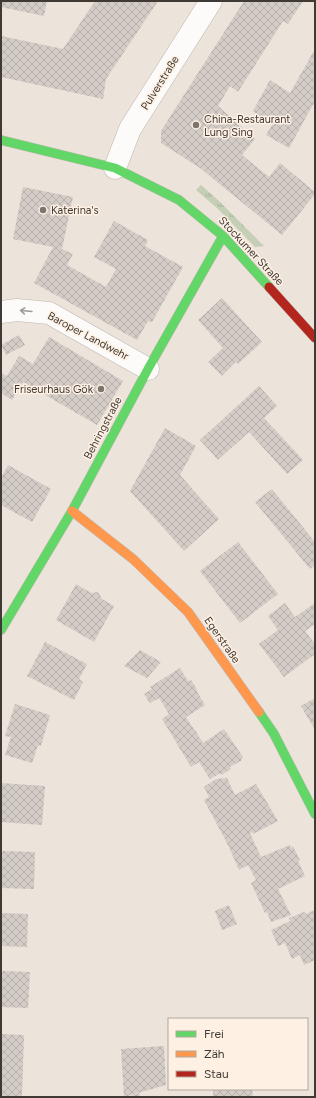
<svg xmlns="http://www.w3.org/2000/svg" width="316" height="1098" font-family="Figtree,sans-serif">
  <style>
    .grass { fill: url(#grass-tufts) }
    .building { fill: url(#building-cross-hatch) }
    .lines { fill: none; stroke-linecap: round; stroke-linejoin: round }
    .street-casing { stroke: #beb7b0; stroke-width: 23 }
    .fast-casing { stroke: #beb7b0; stroke-width: 10 }
    .slow-casing { stroke: #beb7b0; stroke-width: 10 }
    .jam-casing { stroke: #beb7b0; stroke-width: 10 }
    .street { stroke: #fcfbf9; stroke-width: 22 }
    .fast { stroke: #63d668; stroke-width: 9 }
    .slow { stroke: #ff974d; stroke-width: 9 }
    .jam { stroke: #b3261e; stroke-width: 9 }
    .oneway { stroke: #9e9a96 }
    .poi-dot { fill: #7c756e; stroke: #fef1e4; stroke-width: 1.5 }
    .labels { text-anchor: middle; dominant-baseline: central; stroke-width: 3; stroke-linejoin: round; paint-order: stroke }
    .street-label { font-size: 11px; fill: #403a34; stroke: #fef1e4 }
    .poi-label { font-size: 11px; fill: #403a34; stroke: #fef1e4; text-anchor: start }
  </style>
  <defs>
    <pattern id="grass-tufts" width="24" height="20" patternUnits="userSpaceOnUse"><rect width="24" height="20" fill="#c4cfb6"/><path d="M3 7l-1-3M5 7V3M7 7l1-3M15 17l-1-3M17 17v-4M19 17l1-3" fill="none" stroke="#a9b29d"/></pattern>
    <pattern id="building-cross-hatch" width="8" height="8" patternUnits="userSpaceOnUse"><rect width="8" height="8" fill="#d4ccc6"/><path d="M0 0l8 8M0 8l8-8" fill="none" stroke="#b7b0ab"/></pattern>
  </defs>
  <rect width="100%" height="100%" fill="#ece3da"/>
  <!-- grass -->
  <path class="grass" d="M201,185L218,200L264,246L255,247L218,209L196,190Z"/>
  <!-- building -->
  <path class="building" d="M1,1H47L44,16L1,7Z
    M95,1H158L106,79L103,99L1,77V36L63,49Z
    M244,1H303L288,24L283,21L238,92L230,86L218,106L255,139L242,155L269,177L280,163L315,192V194L282,235L200,168L161,143V131Z
    M315,49V101L289,148L266,135L272,125L253,111L270,80L290,93Z
    M23,187L73,197L62,249L73,254L67,265L106,287L116,269L94,257L114,221L148,240L145,246L183,267L152,322L148,321L137,340L34,283L53,247L13,239Z
    M222,298L262,342L238,364L236,362L222,376L208,362L223,348L198,320Z
    M19,335L25,345L6,355L1,345Z
    M49,337L123,381L97,425L23,382L12,400L1,393V373L7,376L19,356L33,364Z
    M259,386L277,406L264,418L303,460L287,474L249,432L218,460L200,440Z
    M165,428L196,446L180,475L219,519L184,551L130,491Z
    M8,465L51,489L32,522L1,505V478Z
    M272,489L315,542V565L310,569L255,502Z
    M238,542L278,594L240,623L200,571Z
    M76,584L91,593L98,592L102,599L114,606L94,642L56,620Z
    M285,603L295,617L315,603V624L305,631L315,644V654L284,677L259,644L278,630L268,616Z
    M45,642L87,664L79,679L83,682L74,700L27,676Z
    M140,650L161,662L147,678L124,666Z
    M180,668L188,681L191,680L197,689L196,690L205,705L186,717L195,731V730L203,743L224,729L243,757L241,759L242,760L230,767L231,769L221,775L220,773L210,779L199,762L191,767L162,719L169,714L159,698L150,703L144,694L152,689L150,687Z
    M315,698V730L301,706Z
    M15,704L50,715L41,746L38,745L32,763L5,755L11,737L5,736Z
    M227,778L235,795L256,784L278,821L253,834L252,832L250,833L261,857L290,845L291,848L293,846L300,860L298,861L305,876L278,889L291,915L271,922L267,912L265,913L251,883L256,880L248,865L239,870L228,845L204,800L209,797L204,787L216,779Z
    M1,783L45,786L42,825L1,822Z
    M1,851L35,852L34,889L1,888Z
    M229,905L237,924L222,930L215,911Z
    M315,910V960L304,965L300,955L292,959L285,943L278,946L271,930L290,921L289,918L304,912L306,914Z
    M1,913L28,914L27,947L1,946Z
    M1,971L30,972L28,1008L1,1007Z
    M1,1034L24,1035L22,1097H1Z
    M164,1046L166,1085L124,1097L121,1049Z
    M213,1089H252L253,1097H213Z
    M139,1093L140,1097H128Z"/>
  <g class="lines">
    <defs>
      <path id="street" d="M115,168L130,129L211,1
        M1,312L17,310L49,313L148,369"/>
      <path id="fast" d="M1,140L115,168L179,200L223,236L269,287
        M1,630L72,511L148,369L223,236
        M259,712L274,734L315,814"/>
      <path id="slow" d="M72,511L133,559L188,612L259,712"/>
      <path id="jam" d="M269,287L315,338"/>
    </defs>
    <!-- street casing -->
    <use href="#street" class="street-casing"/>
    <!-- fast casing -->
    <use href="#fast" class="fast-casing"/>
    <!-- slow casing -->
    <use href="#slow" class="slow-casing"/>
    <!-- jam casing -->
    <use href="#jam" class="jam-casing"/>
    <!-- street -->
    <use href="#street" class="street"/>
    <!-- fast -->
    <use href="#fast" class="fast"/>
    <!-- slow -->
    <use href="#slow" class="slow"/>
    <!-- jam -->
    <use href="#jam" class="jam"/>
  </g>
  <!-- one-way arrows -->
  <defs><path id="oneway-shaft" d="M-6 0H5M1.5-3L5.5 0L1.5 3" fill="none" stroke-width="1.6" stroke-linecap="round" stroke-linejoin="round"/></defs>
  <use class="oneway" href="#oneway-shaft" transform="translate(26 311) rotate(-175)"/>
  <!-- markers -->
  <g class="poi-dot">
    <circle cx="196" cy="125" r="4"/>
    <circle cx="43" cy="210" r="4"/>
    <circle cx="101" cy="389" r="4"/>
  </g>
  <g class="labels">
    <!-- street labels -->
    <g class="street-label">
      <text transform="translate(160 83) rotate(-58)">Pulverstraße</text>
      <text transform="translate(251 251) rotate(47)">Stockumer Straße</text>
      <text transform="translate(88 336) rotate(28)">Baroper Landwehr</text>
      <text transform="translate(103 428) rotate(-62)">Behringstraße</text>
      <text transform="translate(222 640) rotate(55)">Egerstraße</text>
    </g>
    <!-- poi labels -->
    <g class="poi-label">
      <text x="204" y="119">China-Restaurant<tspan x="204" dy="13">Lung Sing</tspan></text>
      <text x="51" y="210">Katerina's</text>
      <text x="93" y="389" text-anchor="end">Friseurhaus Gök</text>
    </g>
  </g>
  <!-- border -->
  <rect width="316" height="1098" fill="none" stroke="#403a34" stroke-width="4"/>
  <!-- legend -->
  <rect x="168" y="1018" width="140" height="72" fill="#fef1e4" stroke="#b2a89e"/>
  <rect x="176" y="1031" width="20" height="6" fill="#63d668" stroke="#b2a89e"/>
  <text x="204" y="1038" font-size="12" fill="#403a34">Frei</text>
  <rect x="176" y="1051" width="20" height="6" fill="#ff974d" stroke="#b2a89e"/>
  <text x="204" y="1058" font-size="12" fill="#403a34">Zäh</text>
  <rect x="176" y="1071" width="20" height="6" fill="#b3261e" stroke="#b2a89e"/>
  <text x="204" y="1078" font-size="12" fill="#403a34">Stau</text>
</svg>
